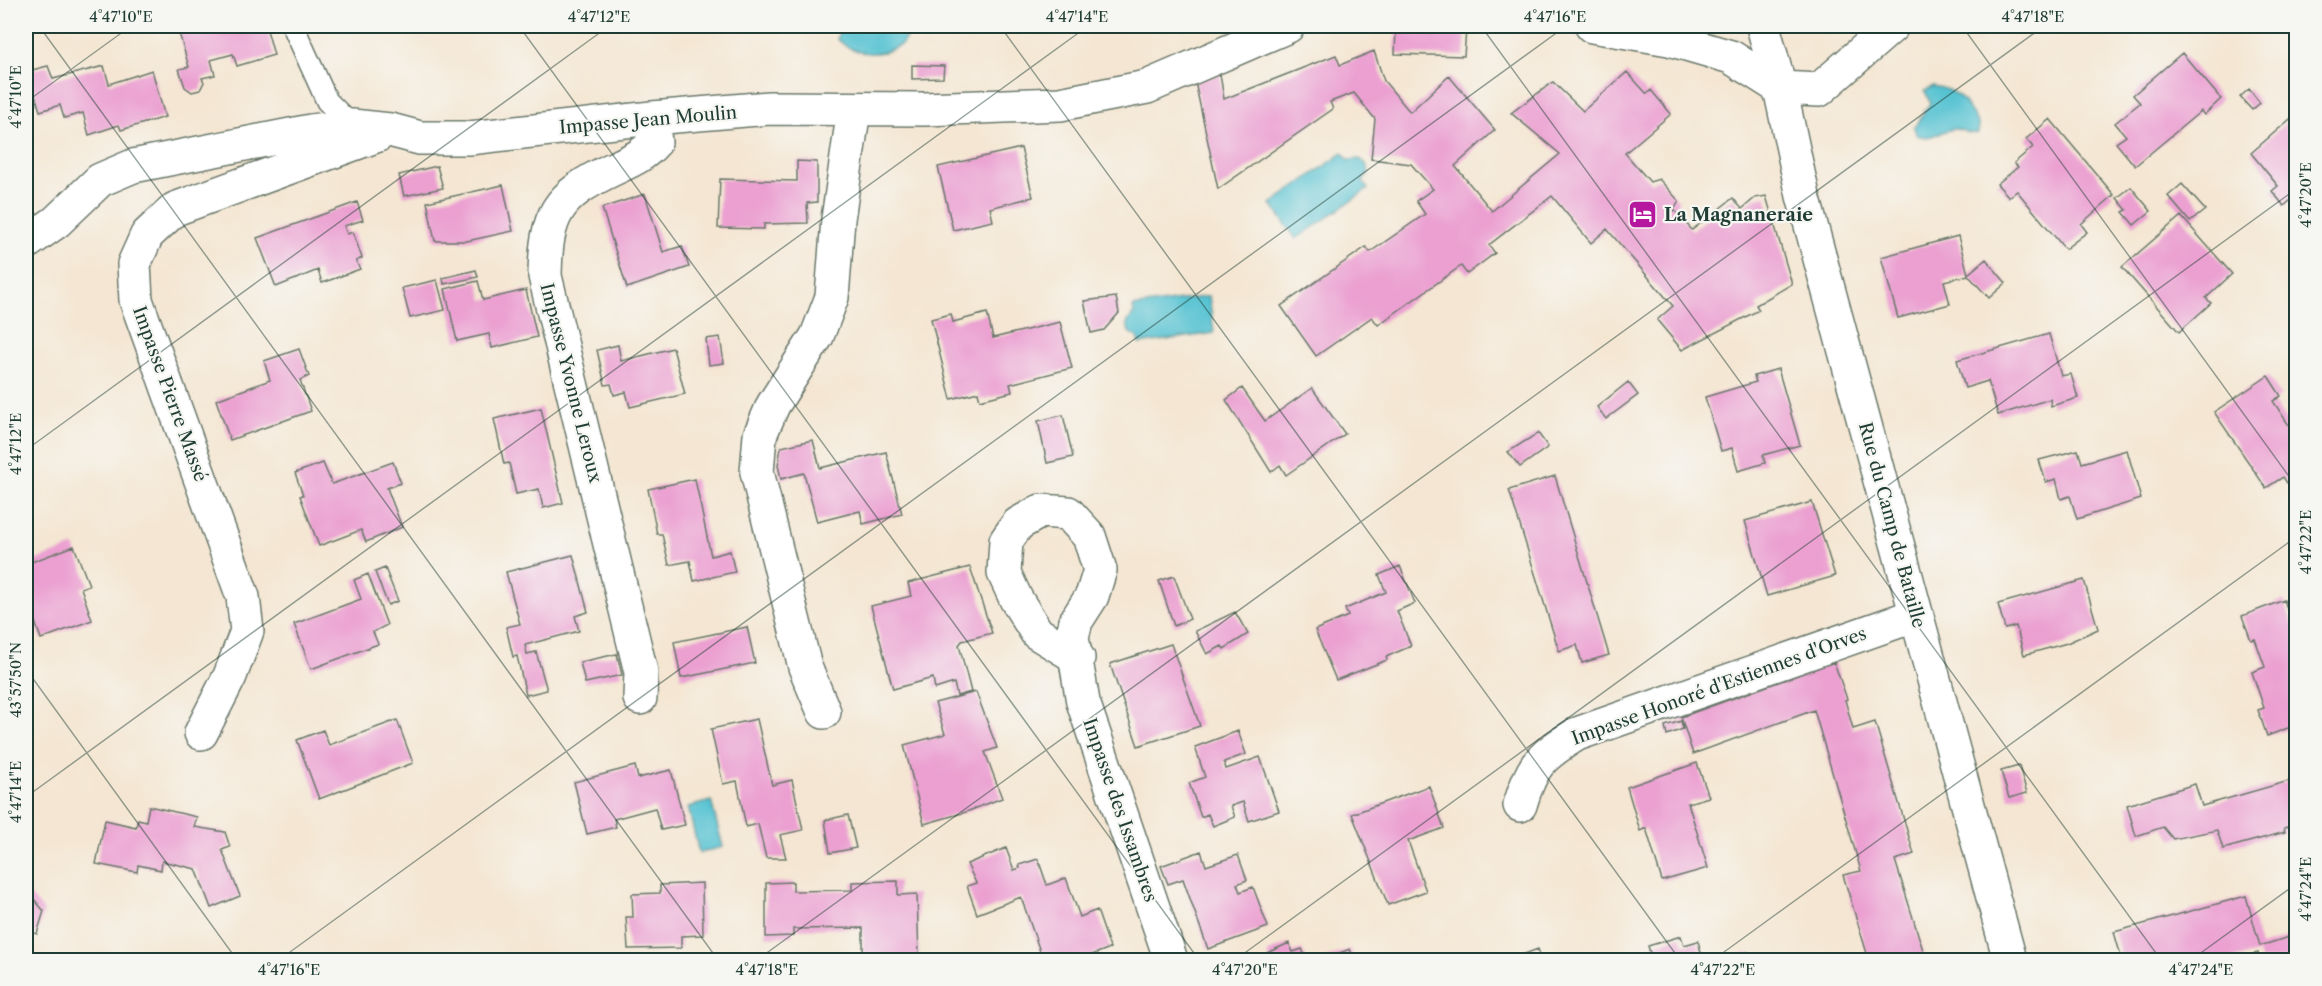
<svg xmlns="http://www.w3.org/2000/svg" width="2322" height="986" font-family="'Libre Caslon Text',serif">
  <style>
    .water { fill: #57c2d2; stroke: #3b8083; stroke-width: 1.5 }
    .building { fill: #eba0d1 }
    .lines { fill: none; stroke-linecap: round; stroke-linejoin: round }
    .lane-casing { stroke: #6a786b; stroke-width: 24 }
    .street-casing { stroke: #6a786b; stroke-width: 36 }
    .lane { stroke: #fff; stroke-width: 21 }
    .street { stroke: #fff; stroke-width: 33 }
    .ticks { fill: none; stroke: #1f3d34; stroke-width: 1.5; stroke-opacity: 0.45 }
    .labels { text-anchor: middle; dominant-baseline: central; stroke-width: 4.5; stroke-linejoin: round; paint-order: stroke }
    .street-label { font-size: 18px; fill: #1f3d34; stroke: #f6f6f2 }
    .poi-label { font-size: 18px; font-weight: bold; fill: #1f3d34; stroke: #f6f6f2; text-anchor: start }
    .neatline { fill: none; stroke: #1f3d34; stroke-width: 2 }
    .ticks-label { font-size: 15px; text-anchor: middle; fill: #1f3d34 }
  </style>
  <rect width="100%" height="100%" fill="#f6f6f2"/>
  <filter id="ink" filterUnits="userSpaceOnUse"><feTurbulence type="fractalNoise" baseFrequency=".0167" numOctaves="2"/><feDisplacementMap in="SourceGraphic" scale="12" xChannelSelector="R" yChannelSelector="G"/><feConvolveMatrix kernelMatrix="1 2 1 2 8 2 1 2 1" color-interpolation-filters="sRGB"/></filter>
  <filter id="wash" filterUnits="userSpaceOnUse"><feTurbulence type="fractalNoise" baseFrequency=".008" numOctaves="4" result="noise"/><feDisplacementMap in="SourceGraphic" scale="24" xChannelSelector="R" yChannelSelector="G"/><feGaussianBlur stdDeviation="1.35" result="paint"/><feColorMatrix in="noise" values="0 0 0 0 0 0 0 0 0 0 0 0 0 0 0 0 0 1.4 0 .05"/><feComposite in="paint" operator="in"/></filter>
  <g filter="url(#wash)">
    <rect width="100%" height="100%" fill="#f4e6d2"/>
    <!-- water -->
    <path class="water" d="M840,26H908V34L902,44C881,57 856,57 837,39Z
      M1933,86C1960,90 1967,104 1979,126L1978,133C1969,136 1963,129 1955,129C1940,130 1931,141 1917,135L1914,128L1930,103L1925,91Z
      M1343,153L1348,160L1360,159L1366,164L1369,172L1363,182L1368,189L1296,239L1271,204Z
      M1209,296L1214,333L1139,344L1138,338L1129,332L1127,323L1134,313L1133,307Z
      M711,801L723,847L699,853L688,807Z"/>
    <g id="blocks">
      <!-- building -->
      <path class="building" d="M177,26H266L274,55L237,66L233,54L211,60L215,75L202,78L204,82L200,90L192,92L185,87L179,69L189,67Z
        M1396,28L1466,30L1464,56L1395,54Z
        M1374,51L1384,81L1410,112L1449,76L1495,130L1455,166L1492,211L1560,154L1511,113L1553,82L1583,111L1627,72L1647,94L1651,90L1671,114L1625,153L1650,182L1659,179L1679,201L1674,210L1692,230L1733,198L1742,209L1755,198L1766,196L1792,284L1756,305L1759,310L1682,350L1657,320L1673,306L1607,229L1591,243L1552,196L1489,245L1495,253L1467,274L1461,266L1378,325L1372,317L1316,356L1281,306L1366,247L1370,252L1425,214L1416,201L1433,189L1411,164L1371,159L1375,119L1354,93L1330,102L1333,109L1218,189L1195,82L1220,74L1224,99L1336,55L1340,65Z
        M2182,53L2221,99L2204,115L2201,111L2135,166L2116,143L2126,136L2115,123L2140,103L2133,95Z
        M912,65L944,66L943,78L912,79Z
        M48,66L53,79L104,66L109,84L152,70L165,117L121,130L119,125L89,135L83,113L64,118L60,105L40,111L28,71Z
        M2296,83V103L2287,92Z
        M2249,89L2260,103L2252,110L2240,97Z
        M2296,114V196L2284,206L2272,191L2278,186L2251,153Z
        M2050,119L2114,195L2081,224L2087,232L2065,249L2017,191L2009,197L1997,184L2018,167L2014,163L2033,147L2026,139Z
        M1021,148L1033,197L990,208L993,221L953,230L938,167Z
        M797,161L817,162V202L807,203L808,223L764,224V229L718,228L720,179L797,181Z
        M437,166L443,188L404,196L399,175Z
        M2182,184L2205,210L2190,222L2168,196Z
        M503,185L513,231L467,241H435L427,202Z
        M2131,187L2151,211L2134,225L2123,212L2127,210L2117,198Z
        M645,194L663,252L682,246L689,267L627,288L602,208Z
        M357,202L363,220L344,226L347,234L353,232L362,258L356,261L360,269L322,283L318,270L276,287L257,238Z
        M2181,216L2232,274L2206,298L2211,303L2179,332L2122,267Z
        M1958,236L1968,274L1986,259L2006,283L1989,298L1968,275L1944,281L1950,304L1898,318L1881,257Z
        M476,270L478,277L444,284L443,278Z
        M437,280L445,310L410,318L402,288Z
        M478,281L483,300L526,290L537,337L492,348L489,334L457,341L445,289Z
        M1116,297L1119,313L1104,330L1091,333L1084,301Z
        M987,313L993,338L1060,322L1072,368L1010,384L1012,392L980,400L978,392L951,399L931,319L951,314L953,322Z
        M2049,334L2061,376L2071,374L2078,398L2051,406L2050,399L1998,415L1988,381L1965,388L1957,360Z
        M720,337L724,363L709,365L706,339Z
        M618,345L621,361L673,348L685,394L630,407L626,392L614,395L611,384L605,385L597,350Z
        M299,349L309,376L300,380L311,411L230,440L216,400L270,380L264,361Z
        M1778,369L1800,445L1763,455L1765,463L1738,471L1732,448L1721,451L1705,397L1756,382L1754,376Z
        M2268,376L2281,396L2273,401L2296,436V477L2287,483L2283,477L2266,488L2214,412Z
        M1628,382L1638,395L1606,419L1597,407Z
        M1242,388L1265,421L1312,388L1345,434L1286,475L1280,465L1271,472L1226,400Z
        M541,408L563,503L543,508L539,489L516,494L509,463L504,464L494,419Z
        M1063,415L1073,457L1047,463L1038,421Z
        M1538,433L1548,447L1520,467L1508,452Z
        M813,440L820,468L886,452L902,514L863,524L860,511L817,522L804,473L781,479L778,465L781,447Z
        M2078,450L2082,463L2127,450L2141,499L2077,519L2070,496L2061,499L2056,479L2046,482L2039,460Z
        M393,462L401,483L387,488L402,527L366,542L361,530L319,546L300,496L303,495L295,473L323,463L332,484Z
        M1555,476L1609,655L1582,663L1577,645L1559,651L1509,490Z
        M695,479L711,556L730,551L735,572L694,581L690,561L669,565L662,534H657L648,489Z
        M1812,502L1835,576L1767,596L1745,521Z
        M74,546L89,585L81,588L92,620L41,639L26,596V564Z
        M573,555L588,612L575,616L579,631L525,645L527,654L536,652L547,690L526,695L517,656L513,657L506,627L520,624L506,572Z
        M1400,566L1415,603L1397,611L1411,646L1386,657L1387,660L1336,680L1315,630L1348,616L1345,609L1386,592L1379,575Z
        M970,567L992,633L962,641L959,645L971,692L957,696L954,683L935,689L933,678L893,689L871,606L911,596L908,583Z
        M385,568L398,601L388,605L375,572Z
        M368,574L387,625L373,632L378,644L311,669L294,624L361,599L354,580Z
        M1174,576L1190,619L1174,626L1159,581Z
        M2084,580L2098,629L2067,643L2024,655L2016,626L2005,629L1998,604Z
        M2284,600L2292,623L2296,622V725L2267,736L2258,710L2264,708L2252,672L2265,667L2255,639L2251,640L2242,616Z
        M1235,612L1248,634L1224,649L1222,646L1207,654L1195,631Z
        M747,627L755,663L681,678L674,642Z
        M1171,644L1200,726L1138,746L1110,664Z
        M617,654L622,675L585,683L580,662Z
        M1834,662L1847,699L1845,700L1853,729L1875,722L1914,854L1895,860L1926,960H1869L1843,875L1861,871L1814,710L1693,754L1681,717Z
        M976,692L997,748L985,752L1002,798L966,812L924,824L904,745L945,734L935,703Z
        M757,719L772,785L792,780L803,830L780,835L786,858H766L758,824L746,827L737,781L723,784L711,729Z
        M397,720L413,763L319,799L297,740L323,730L329,745Z
        M1681,721L1683,729L1667,735L1665,726Z
        M1238,731L1246,754L1224,762L1226,769L1260,757L1279,811L1249,821L1243,802L1231,806L1235,817L1213,826L1208,814L1201,817L1189,783L1205,777L1195,747Z
        M1697,763L1709,797L1688,803L1708,868L1662,881L1646,828L1640,831L1627,787Z
        M635,766L638,778L671,770L685,825L661,830L655,808L614,819L616,827L587,834L574,782Z
        M2019,766L2027,793L2009,798L2001,771Z
        M2296,779V824L2284,828L2285,832L2223,849L2217,830L2173,839L2163,827L2136,836L2127,805L2195,784L2202,806Z
        M1429,786L1444,828L1408,841L1426,891L1388,905L1352,814Z
        M149,806L197,817L194,827L225,832L230,847L222,850L240,896L211,908L196,869L162,861L161,870L138,865L137,872L96,864L105,820L136,827L138,819L146,821Z
        M848,815L856,848L830,853L825,820Z
        M1006,848L1014,870L1020,868L1019,865L1038,859L1047,885L1066,878L1080,917L1097,910L1110,948L1092,955L1094,960H1058L1057,958L1043,960L1021,897L977,914L967,886L976,883L967,864Z
        M1201,851L1206,866L1238,855L1247,880L1237,884L1240,892L1253,887L1268,927L1208,949L1183,879L1168,884L1161,866Z
        M898,881V895L917,894L919,958L863,960V928L793,929V936L766,937V883L793,882V891L852,890V882Z
        M702,883L703,935L681,936V948L628,949L626,917H633L632,894L660,893V885Z
        M26,890L44,911L37,934L26,930Z
        M2246,896L2260,946L2289,937L2295,958L2260,960L2258,953L2230,960H2122L2114,932Z
        M1681,936L1684,945L1698,941L1703,960H1652L1648,946Z
        M1289,943L1293,952L1302,949L1307,960H1270L1267,953Z
        M1350,949L1354,960H1321Z
        M1538,949L1542,960H1508Z
        M1748,952L1751,960H1721Z"/>
    </g>
  </g>
  <g filter="url(#ink)">
    <use href="#blocks" fill-opacity="0" stroke="#6a786b" stroke-width="1.5"/>
    <g class="lines">
      <defs>
        <path id="lane" d="M293,26L327,101L352,126"/>
        <path id="street" d="M1592,26L1669,39L1731,57L1780,88L1819,90L1892,26
          M1763,26L1780,88L1803,196L2010,960
          M26,243L56,222L100,180L133,166L311,131L352,126L390,130L420,138H469L652,118L769,108L924,109L1060,104L1147,87L1288,26
          M1078,658L1037,633L1016,599L1004,573L1006,541L1018,524L1041,511L1068,513L1089,536L1100,570L1092,596L1076,621L1072,637L1083,702L1171,960
          M640,698L641,672L545,276C546,215 556,196 613,169C630,161 643,156 655,142L652,118
          M824,712L805,667L757,472L760,435L773,405L817,336L832,297L838,219L854,109
          M201,733L230,676L247,631L243,597L136,300L134,264L147,235L175,209L378,135
          M1520,805C1532,764 1541,756 1577,734L1916,615"/>
      </defs>
      <!-- lane casing -->
      <use href="#lane" class="lane-casing"/>
      <!-- street casing -->
      <use href="#street" class="street-casing"/>
      <!-- lane -->
      <use href="#lane" class="lane"/>
      <!-- street -->
      <use href="#street" class="street"/>
    </g>
  </g>
  <!-- ticks -->
  <path class="ticks" d="M39,26L718,960M519,26L1199,960M1000,26L1680,960M1481,26L2161,960M1962,26L2296,486M26,102L131,26M26,450L609,26M26,669L237,960M26,797L1088,26M279,960L1566,26M757,960L2044,26M1235,960L2296,189M1713,960L2296,537M2191,960L2296,884"/>
  <!-- icons -->
  <defs>
    <symbol id="hotel-square" viewBox="-11 -11 22 22"><rect x="-9" y="-9" width="18" height="18" rx="4" fill="#b5179e" stroke="#f6f6f2"/><path d="M-6-4.5h1.5V1H6V5H4.5V3h-9V5H-6ZM-4 0a1.8 1.8 0 1 1 3.6 0ZM.5 0V-2.5h3Q6-2.5 6 0Z" fill="#fff"/></symbol>
  </defs>
  <g fill-rule="evenodd">
    <use href="#hotel-square" x="1626" y="198" width="33" height="33"/>
  </g>
  <g class="labels">
    <!-- street labels -->
    <g class="street-label">
      <text transform="translate(648 120) rotate(-5)">Impasse Jean Moulin</text>
      <text transform="translate(571 383) rotate(76)">Impasse Yvonne Leroux</text>
      <text transform="translate(170 394) rotate(70)">Impasse Pierre Massé</text>
      <text transform="translate(1892 525) rotate(75)">Rue du Camp de Bataille</text>
      <text transform="translate(1719 686) rotate(-20)">Impasse Honoré d'Estiennes d'Orves</text>
      <text transform="translate(1120 810) rotate(71)">Impasse des Issambres</text>
    </g>
    <!-- poi labels -->
    <g class="poi-label">
      <text x="1664" y="215">La Magnaneraie</text>
    </g>
  </g>
  <!-- margin -->
  <rect width="2322" height="986" fill="none" stroke="#f6f6f2" stroke-width="66"/>
  <rect x="33" y="33" width="2256" height="920" class="neatline"/>
  <g class="ticks-label">
    <text x="121" y="22">4°47'10"E</text>
    <text x="599" y="22">4°47'12"E</text>
    <text x="1077" y="22">4°47'14"E</text>
    <text x="1555" y="22">4°47'16"E</text>
    <text x="2033" y="22">4°47'18"E</text>
    <text transform="translate(16 97) rotate(-90)" y="5">4°47'10"E</text>
    <text transform="translate(2306 195) rotate(-90)" y="5">4°47'20"E</text>
    <text transform="translate(16 444) rotate(-90)" y="5">4°47'12"E</text>
    <text transform="translate(2306 542) rotate(-90)" y="5">4°47'22"E</text>
    <text transform="translate(16 680) rotate(-90)" y="5">43°57'50"N</text>
    <text transform="translate(16 792) rotate(-90)" y="5">4°47'14"E</text>
    <text transform="translate(2306 889) rotate(-90)" y="5">4°47'24"E</text>
    <text x="289" y="975">4°47'16"E</text>
    <text x="767" y="975">4°47'18"E</text>
    <text x="1245" y="975">4°47'20"E</text>
    <text x="1723" y="975">4°47'22"E</text>
    <text x="2201" y="975">4°47'24"E</text>
  </g>
</svg>
